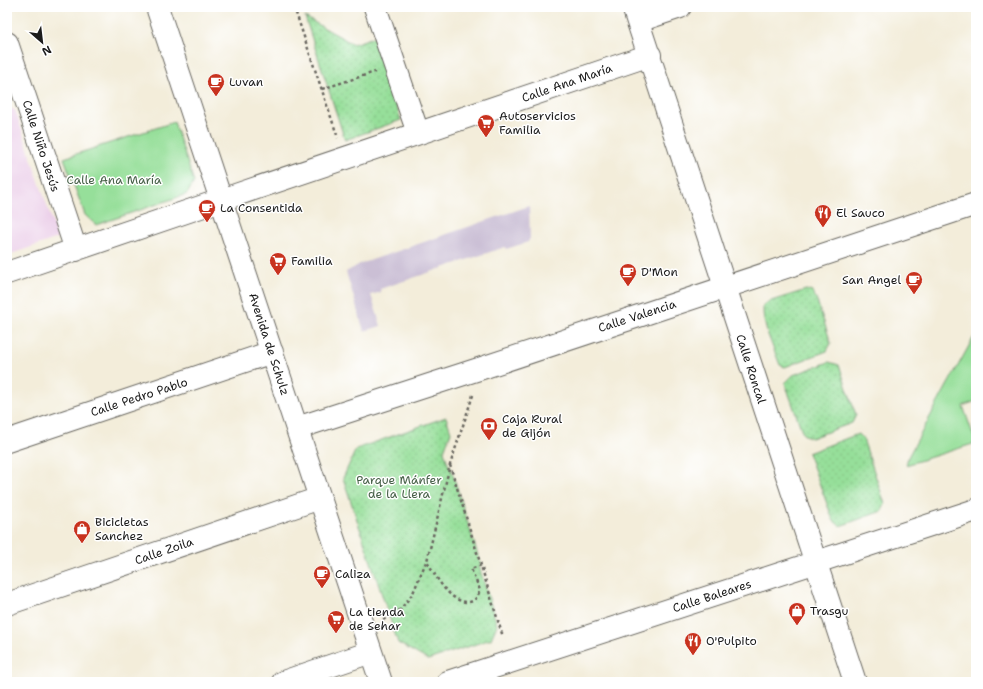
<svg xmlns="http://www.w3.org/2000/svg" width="983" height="689" font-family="'Shantell Sans',sans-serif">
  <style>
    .built { fill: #ecd1ea }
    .industrial { fill: #cbbfd5 }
    .grass { fill: url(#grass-dots); stroke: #597e5b }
    .garden { fill: #96df9a; stroke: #597e5b }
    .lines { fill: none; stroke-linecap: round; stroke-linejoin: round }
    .minor-casing { stroke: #67655e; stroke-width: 24 }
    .path { stroke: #67655e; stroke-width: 2.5; stroke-dasharray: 3 3; stroke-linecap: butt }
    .minor { stroke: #fff; stroke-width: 22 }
    .labels { text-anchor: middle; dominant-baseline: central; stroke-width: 3; stroke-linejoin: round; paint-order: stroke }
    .poi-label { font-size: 12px; fill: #1c1c1c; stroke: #fff; text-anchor: start }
    .street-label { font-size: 12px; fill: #1c1c1c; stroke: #fff }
    .park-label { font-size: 12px; fill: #476048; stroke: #fff }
  </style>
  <defs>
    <pattern id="grass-dots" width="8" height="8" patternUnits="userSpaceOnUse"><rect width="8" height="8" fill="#96df9a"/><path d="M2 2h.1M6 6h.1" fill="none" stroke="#81bf84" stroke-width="1.8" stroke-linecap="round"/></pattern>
  </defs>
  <rect width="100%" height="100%" fill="#fff"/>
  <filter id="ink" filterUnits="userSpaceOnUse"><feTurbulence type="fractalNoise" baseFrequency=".025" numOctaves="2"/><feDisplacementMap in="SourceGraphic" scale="8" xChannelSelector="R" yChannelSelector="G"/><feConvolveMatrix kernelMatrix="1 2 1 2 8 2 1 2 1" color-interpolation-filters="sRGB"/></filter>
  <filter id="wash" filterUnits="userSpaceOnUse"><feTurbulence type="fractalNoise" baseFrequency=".012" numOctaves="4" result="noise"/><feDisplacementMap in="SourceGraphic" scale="16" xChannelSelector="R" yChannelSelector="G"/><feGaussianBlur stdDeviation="0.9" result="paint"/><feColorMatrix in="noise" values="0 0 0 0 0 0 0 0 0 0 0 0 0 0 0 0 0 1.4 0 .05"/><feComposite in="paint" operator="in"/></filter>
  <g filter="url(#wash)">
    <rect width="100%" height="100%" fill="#f3edda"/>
    <!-- built -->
    <path class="built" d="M7,107L15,110L58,238L11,254L7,243Z"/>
    <!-- industrial -->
    <path class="industrial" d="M529,206L530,238L528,242L506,249L505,247L380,289L381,292L371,295L381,326L364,331L346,272L360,264Z"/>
    <!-- grass -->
    <path class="grass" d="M305,17L353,44L374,37L401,120L345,140Z
      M806,290L812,292L816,298L831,343L827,351L785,367L780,365C773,346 762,327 763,306L768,302Z
      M829,362L839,365L856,415L852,423L811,438L803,434L785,383L793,375Z
      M446,417L451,432L444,451L449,467L450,465L481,565L479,566L497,625L491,639L428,660L398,643L343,478L356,449Z
      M858,434L863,439L885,504L882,511L840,526L833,520L808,453Z"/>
    <!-- garden -->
    <path class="garden" d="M174,122L194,182L187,194L96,225L85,215L64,158Z
      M976,333V401L963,406L976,443L906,465L908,457Z"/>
  </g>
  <g filter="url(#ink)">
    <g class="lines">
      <defs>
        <path id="minor" d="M157,7L381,682
          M375,7L418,133
          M633,7L855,682
          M638,21L680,7
          M7,43L76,250
          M7,273L221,200L650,55
          M297,428L482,368L976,204
          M7,441L272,352
          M7,604L320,498
          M283,682L371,652
          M448,682L976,510"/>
      </defs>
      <!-- minor casing -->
      <use href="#minor" class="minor-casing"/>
      <!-- path -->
      <path class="path" d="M294,7L338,138
        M322,89L375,72
        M473,395L450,465L427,561C436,576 448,602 468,602C475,602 478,596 480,590L471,569L481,565
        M450,465L503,637
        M383,620L400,610L413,593L426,562"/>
      <!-- minor -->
      <use href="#minor" class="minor"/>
    </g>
  </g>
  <!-- icons -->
  <defs>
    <symbol id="cafe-pin" viewBox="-11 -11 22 30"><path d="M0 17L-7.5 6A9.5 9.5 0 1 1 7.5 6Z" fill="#c8321e" stroke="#fff"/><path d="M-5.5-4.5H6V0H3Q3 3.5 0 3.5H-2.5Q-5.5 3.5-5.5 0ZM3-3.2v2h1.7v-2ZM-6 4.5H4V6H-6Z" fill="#fff"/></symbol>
    <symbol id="supermarket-pin" viewBox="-11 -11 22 30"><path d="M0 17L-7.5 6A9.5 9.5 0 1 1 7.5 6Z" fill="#c8321e" stroke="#fff"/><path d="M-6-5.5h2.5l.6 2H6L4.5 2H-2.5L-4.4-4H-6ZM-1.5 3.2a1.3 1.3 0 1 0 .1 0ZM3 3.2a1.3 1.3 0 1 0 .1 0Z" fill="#fff"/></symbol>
    <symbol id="restaurant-pin" viewBox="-11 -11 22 30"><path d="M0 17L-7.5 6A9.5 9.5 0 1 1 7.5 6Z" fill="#c8321e" stroke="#fff"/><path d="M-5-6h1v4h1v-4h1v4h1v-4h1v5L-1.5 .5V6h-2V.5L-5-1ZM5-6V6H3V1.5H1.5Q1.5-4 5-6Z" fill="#fff"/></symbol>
    <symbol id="bank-pin" viewBox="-11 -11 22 30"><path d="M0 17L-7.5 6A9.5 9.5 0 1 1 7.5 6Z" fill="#c8321e" stroke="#fff"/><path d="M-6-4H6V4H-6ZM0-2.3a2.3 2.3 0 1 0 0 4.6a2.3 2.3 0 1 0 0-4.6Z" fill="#fff"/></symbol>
    <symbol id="shop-pin" viewBox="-11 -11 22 30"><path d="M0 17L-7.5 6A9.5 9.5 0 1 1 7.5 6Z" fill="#c8321e" stroke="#fff"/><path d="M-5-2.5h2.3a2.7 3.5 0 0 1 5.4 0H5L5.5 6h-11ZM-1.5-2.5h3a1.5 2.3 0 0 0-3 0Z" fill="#fff"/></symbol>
  </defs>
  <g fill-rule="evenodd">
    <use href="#cafe-pin" x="206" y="72" width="20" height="27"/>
    <use href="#supermarket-pin" x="476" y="113" width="20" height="27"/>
    <use href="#cafe-pin" x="197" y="198" width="20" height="27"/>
    <use href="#restaurant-pin" x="813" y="203" width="20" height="27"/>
    <use href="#supermarket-pin" x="268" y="251" width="20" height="27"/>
    <use href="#cafe-pin" x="618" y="262" width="20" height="27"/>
    <use href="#cafe-pin" x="904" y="270" width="20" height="27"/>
    <use href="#bank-pin" x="479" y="416" width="20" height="27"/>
    <use href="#shop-pin" x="72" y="519" width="20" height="27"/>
    <use href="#cafe-pin" x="312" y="564" width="20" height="27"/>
    <use href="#shop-pin" x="787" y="601" width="20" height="27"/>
    <use href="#supermarket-pin" x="326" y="609" width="20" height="27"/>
    <use href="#restaurant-pin" x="683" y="631" width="20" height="27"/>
  </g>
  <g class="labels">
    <!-- poi labels -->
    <g class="poi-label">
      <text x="229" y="82">Luvan</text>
      <text x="499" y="116">Autoservicios<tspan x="499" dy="14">Familia</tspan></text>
      <text x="220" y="208">La Consentida</text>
      <text x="836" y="213">El Sauco</text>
      <text x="291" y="261">Familia</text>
      <text x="641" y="272">D'Mon</text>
      <text x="901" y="280" text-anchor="end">San Angel</text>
      <text x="502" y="419">Caja Rural<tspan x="502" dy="14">de Gijón</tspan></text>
      <text x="95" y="522">Bicicletas<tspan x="95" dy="14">Sanchez</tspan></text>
      <text x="335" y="574">Caliza</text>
      <text x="810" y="611">Trasgu</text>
      <text x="349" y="612">La tienda<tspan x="349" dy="14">de Sehar</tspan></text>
      <text x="706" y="641">O'Pulpito</text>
    </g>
    <!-- street labels -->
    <g class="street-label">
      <text transform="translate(567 83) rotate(-19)">Calle Ana María</text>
      <text transform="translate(41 146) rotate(72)">Calle Niño Jesús</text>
      <text transform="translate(637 316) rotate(-18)">Calle Valencia</text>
      <text transform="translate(269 344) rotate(72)">Avenida de Schulz</text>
      <text transform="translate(751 369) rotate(72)">Calle Roncal</text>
      <text transform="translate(139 397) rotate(-18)">Calle Pedro Pablo</text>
      <text transform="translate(164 551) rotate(-19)">Calle Zoila</text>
      <text transform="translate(712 596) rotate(-18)">Calle Baleares</text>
    </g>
    <!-- park labels -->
    <g class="park-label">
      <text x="114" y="180">Calle Ana María</text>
      <text x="399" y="480">Parque Mánfer<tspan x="399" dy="14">de la Llera</tspan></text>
    </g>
  </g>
  <!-- margin -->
  <rect width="983" height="689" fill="none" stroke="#fff" stroke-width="24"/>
  <!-- north arrow -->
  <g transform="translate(42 42) rotate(152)" stroke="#ffffff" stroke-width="3" paint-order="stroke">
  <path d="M0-3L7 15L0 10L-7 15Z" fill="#1c1c1c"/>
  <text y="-6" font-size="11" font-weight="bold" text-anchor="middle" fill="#1c1c1c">N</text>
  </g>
</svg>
